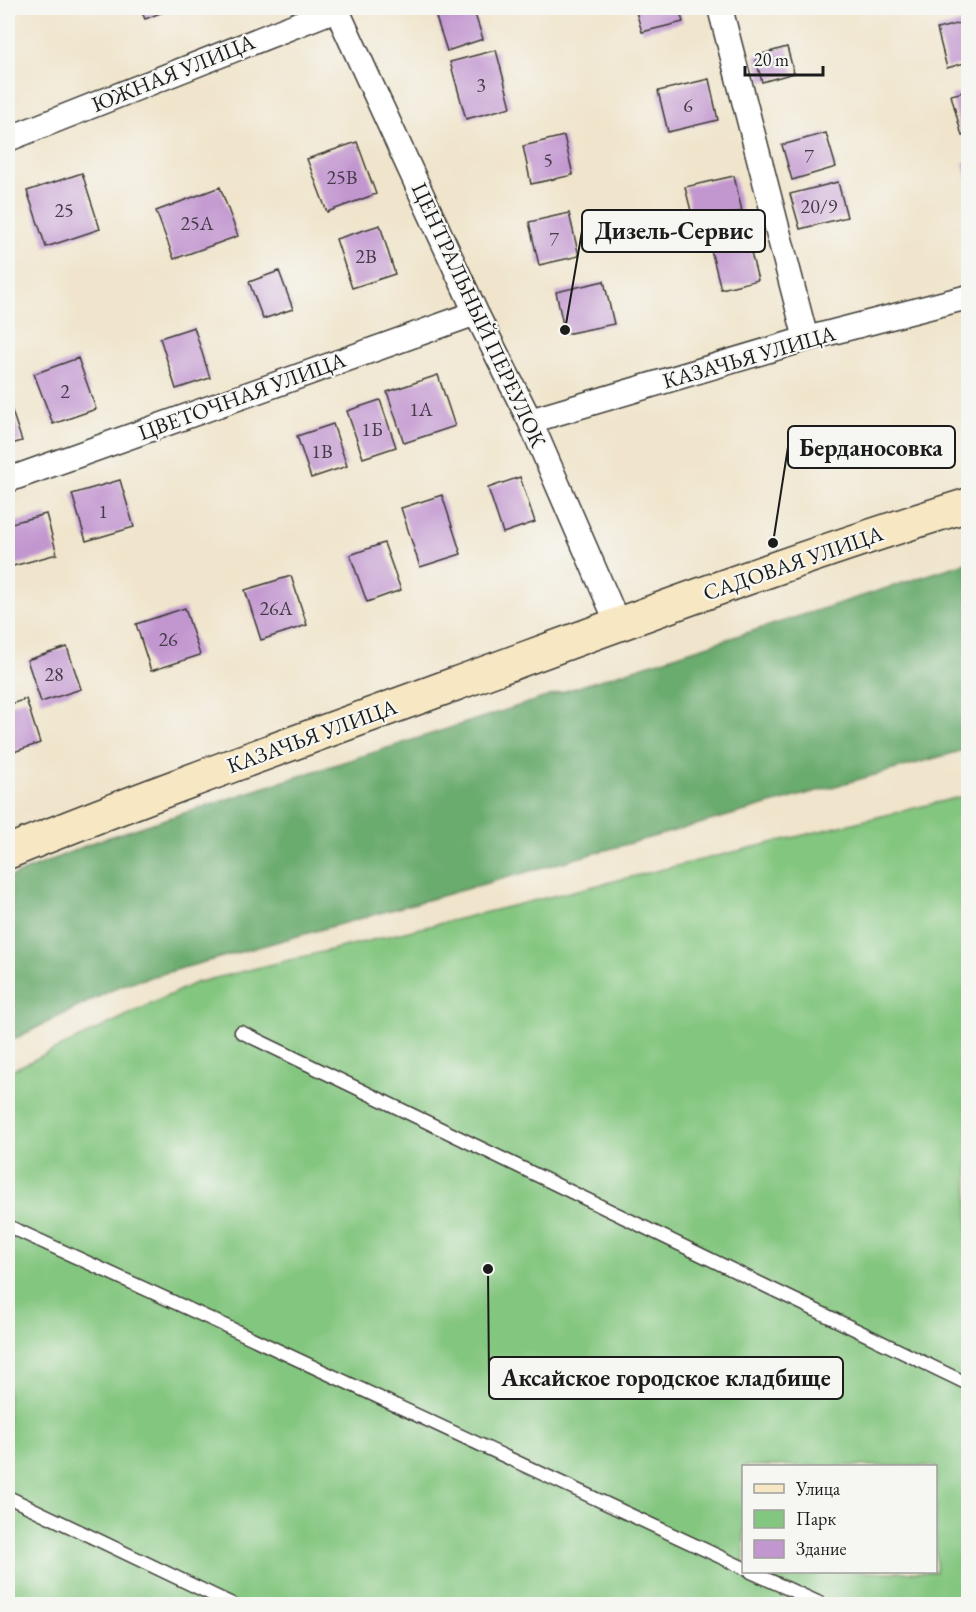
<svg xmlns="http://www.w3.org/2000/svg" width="976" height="1612" font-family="'EB Garamond',serif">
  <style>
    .green { fill: #83c67f; stroke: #50714e; stroke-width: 1.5; fill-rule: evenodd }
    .forest { fill: #6aab6e; stroke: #436445; stroke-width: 1.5 }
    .building { fill: #c297d0 }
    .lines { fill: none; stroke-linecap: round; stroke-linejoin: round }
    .service-casing { stroke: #3c3a36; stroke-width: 15 }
    .minor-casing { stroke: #3c3a36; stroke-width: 27 }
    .secondary-casing { stroke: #3c3a36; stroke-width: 36 }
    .service { stroke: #fff; stroke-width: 12 }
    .minor { stroke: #fff; stroke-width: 24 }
    .secondary { stroke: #f7e8c3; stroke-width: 33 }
    .labels { text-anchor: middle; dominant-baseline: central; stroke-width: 4.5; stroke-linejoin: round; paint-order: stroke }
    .number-label { font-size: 20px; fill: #463b49 }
    .street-label { font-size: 22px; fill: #1c1c1c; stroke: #f6f6f2 }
    .leader { fill: none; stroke: #1c1c1c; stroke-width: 2 }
    .callout-dot { fill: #1c1c1c; stroke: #f6f6f2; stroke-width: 2 }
    .callout { fill: #f6f6f2; stroke: #1c1c1c; stroke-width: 2 }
    .callout-label { font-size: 24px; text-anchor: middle; font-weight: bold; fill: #1c1c1c }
  </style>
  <rect width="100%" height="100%" fill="#f6f6f2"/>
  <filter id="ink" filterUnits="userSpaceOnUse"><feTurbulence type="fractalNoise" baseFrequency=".0167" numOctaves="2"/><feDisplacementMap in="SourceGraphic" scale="12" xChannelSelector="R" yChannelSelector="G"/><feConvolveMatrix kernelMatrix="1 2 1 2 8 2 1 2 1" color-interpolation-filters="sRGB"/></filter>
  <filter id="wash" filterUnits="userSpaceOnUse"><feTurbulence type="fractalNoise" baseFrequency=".008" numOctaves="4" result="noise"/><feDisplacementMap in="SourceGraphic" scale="24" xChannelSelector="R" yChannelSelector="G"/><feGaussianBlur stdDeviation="1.35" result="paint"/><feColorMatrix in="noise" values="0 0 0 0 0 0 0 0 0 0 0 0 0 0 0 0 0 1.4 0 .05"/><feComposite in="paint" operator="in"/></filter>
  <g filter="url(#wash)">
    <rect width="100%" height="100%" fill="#f0e5cc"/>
    <!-- green -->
    <path class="green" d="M968,795V1604H8V1072L195,983ZM744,1466H936V1572H744Z"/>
    <!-- forest -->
    <path class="forest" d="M968,562V749L122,985L8,1042V878L97,841Z"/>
    <g id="blocks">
      <!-- building -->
      <path class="building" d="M140,8H173L145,19Z
        M456,8H473L483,39L447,51L435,14Z
        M635,8H679L683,22L642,32Z
        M968,21V62L947,68L937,29Z
        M787,47L794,73L762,82L755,56Z
        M496,50L511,107L466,119L450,62Z
        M709,79L718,120L668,132L658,91Z
        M968,91V134L962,136L951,95Z
        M826,133L836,167L792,180L782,145Z
        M564,136L573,175L531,184L523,146Z
        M357,142L376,194L327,212L307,159Z
        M968,162V182L963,163Z
        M82,173L100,229L46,247L27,191Z
        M734,176L742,211L694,223L685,187Z
        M838,182L847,217L800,229L790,194Z
        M220,187L238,236L174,259L156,211Z
        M569,213L579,256L539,265L529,222Z
        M380,225L395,274L352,288L336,239Z
        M748,241L758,280L721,289L711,250Z
        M279,271L293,309L263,319L249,282Z
        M604,281L614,324L565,334L556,292Z
        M194,327L210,378L176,389L160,338Z
        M78,358L96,409L53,424L34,374Z
        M438,375L455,426L404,443L387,392Z
        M8,399L22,441L8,445Z
        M380,400L396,447L363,458L347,411Z
        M333,424L347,466L311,478L297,436Z
        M520,477L535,522L503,533L488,488Z
        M120,480L134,527L86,541L72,494Z
        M442,495L461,554L420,567L401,508Z
        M46,514L57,554L13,566L8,546V524Z
        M384,543L401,590L367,602L350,555Z
        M291,576L307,625L261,640L245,590Z
        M185,608L200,655L151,671L136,624Z
        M67,647L81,689L41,702L27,660Z
        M26,699L40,743L8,754V705Z"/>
    </g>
  </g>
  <g filter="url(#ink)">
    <use href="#blocks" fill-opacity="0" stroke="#3c3a36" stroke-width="1.5"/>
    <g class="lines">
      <defs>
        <path id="service" d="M241,1032L968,1384
          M8,1226L228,1327L744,1568
          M8,1497L232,1604
          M751,1572L822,1604"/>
        <path id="minor" d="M336,8L476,313L530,421L618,624
          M720,8L806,339
          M8,139L339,8
          M530,421L806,339L968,297
          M8,480L476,313"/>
        <path id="secondary" d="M8,852C155,792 305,739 455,684C625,622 795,558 968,505"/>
      </defs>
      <!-- service casing -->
      <use href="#service" class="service-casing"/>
      <!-- minor casing -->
      <use href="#minor" class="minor-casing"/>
      <!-- secondary casing -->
      <use href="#secondary" class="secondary-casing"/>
      <!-- service -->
      <use href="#service" class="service"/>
      <!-- minor -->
      <use href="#minor" class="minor"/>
      <!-- secondary -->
      <use href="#secondary" class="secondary"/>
    </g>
  </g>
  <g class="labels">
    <!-- number labels -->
    <g class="number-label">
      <text x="481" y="85">3</text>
      <text x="688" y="105">6</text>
      <text x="809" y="156">7</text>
      <text x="548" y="160">5</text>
      <text x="342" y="177">25В</text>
      <text x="819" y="206">20/9</text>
      <text x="64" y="210">25</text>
      <text x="197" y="223">25А</text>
      <text x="554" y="239">7</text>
      <text x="366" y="256">2В</text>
      <text x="65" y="391">2</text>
      <text x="421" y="409">1А</text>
      <text x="372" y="429">1Б</text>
      <text x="322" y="451">1В</text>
      <text x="103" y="511">1</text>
      <text x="276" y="608">26А</text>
      <text x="168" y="639">26</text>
      <text x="54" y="674">28</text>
    </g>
    <!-- street labels -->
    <g class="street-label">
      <text transform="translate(173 73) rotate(-22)">ЮЖНАЯ УЛИЦА</text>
      <text transform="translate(479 315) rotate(65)">ЦЕНТРАЛЬНЫЙ ПЕРЕУЛОК</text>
      <text transform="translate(749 357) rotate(-16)">КАЗАЧЬЯ УЛИЦА</text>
      <text transform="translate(242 396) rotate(-20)">ЦВЕТОЧНАЯ УЛИЦА</text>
      <text transform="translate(793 563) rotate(-19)">САДОВАЯ УЛИЦА</text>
      <text transform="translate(312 736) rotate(-20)">КАЗАЧЬЯ УЛИЦА</text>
    </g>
  </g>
  <!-- callouts -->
  <path class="leader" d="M565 330L582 231M773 543L788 447M488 1269L489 1378"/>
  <g class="callout-dot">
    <circle cx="565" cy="330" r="6"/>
    <circle cx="773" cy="543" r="6"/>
    <circle cx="488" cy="1269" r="6"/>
  </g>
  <g class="callout">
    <rect x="582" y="210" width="183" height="42" rx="6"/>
    <rect x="788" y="426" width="167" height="42" rx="6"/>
    <rect x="489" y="1357" width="354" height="42" rx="6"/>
  </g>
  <g class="callout-label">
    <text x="674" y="239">Дизель-Сервис</text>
    <text x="871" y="456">Берданосовка</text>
    <text x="666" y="1386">Аксайское городское кладбище</text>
  </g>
  <!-- margin -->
  <rect width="976" height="1612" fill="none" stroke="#f6f6f2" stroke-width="30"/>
  <!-- legend -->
  <rect x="742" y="1465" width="195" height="108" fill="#f6f6f2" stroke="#9f9f9c" stroke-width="1.5"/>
  <rect x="754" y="1484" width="30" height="9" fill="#f7e8c3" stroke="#9f9f9c" stroke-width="1.5"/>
  <text x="796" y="1495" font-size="18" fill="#1c1c1c">Улица</text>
  <rect x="754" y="1510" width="30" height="18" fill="#83c67f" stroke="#9f9f9c" stroke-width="1.5"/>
  <text x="796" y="1525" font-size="18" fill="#1c1c1c">Парк</text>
  <rect x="754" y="1540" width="30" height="18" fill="#c297d0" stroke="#9f9f9c" stroke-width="1.5"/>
  <text x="796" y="1555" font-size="18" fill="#1c1c1c">Здание</text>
  <!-- scale -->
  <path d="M745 66v9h78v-9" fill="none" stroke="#1c1c1c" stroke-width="3"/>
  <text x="754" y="66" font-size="18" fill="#1c1c1c" stroke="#f6f6f2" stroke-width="4.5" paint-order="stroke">20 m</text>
</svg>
